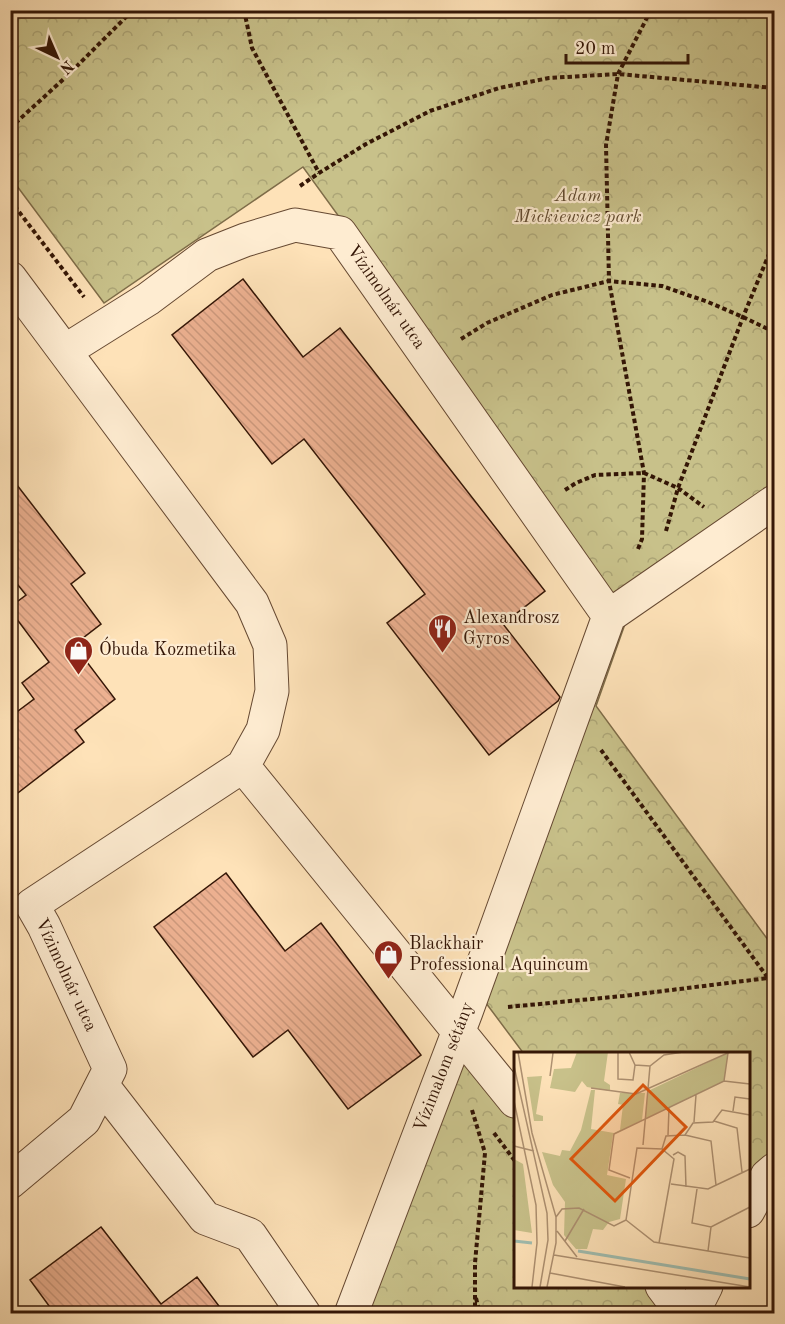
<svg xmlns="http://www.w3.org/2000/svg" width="785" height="1324" font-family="'Old Standard TT',serif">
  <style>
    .park { fill: url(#park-crowns); stroke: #7e6c48; stroke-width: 1.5 }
    .building { fill: url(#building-back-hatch); stroke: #341606; stroke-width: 1.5 }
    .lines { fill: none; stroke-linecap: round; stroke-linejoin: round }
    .minor-casing { stroke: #664932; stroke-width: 35 }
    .path { stroke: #341606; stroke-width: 4; stroke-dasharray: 4.5 3; stroke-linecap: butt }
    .minor { stroke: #feecd1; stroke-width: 33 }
    .labels { text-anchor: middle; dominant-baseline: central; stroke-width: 4.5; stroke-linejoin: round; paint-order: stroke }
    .park-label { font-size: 18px; font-style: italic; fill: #60492e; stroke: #feecd1 }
    .street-label { font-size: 18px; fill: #341606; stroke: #feecd1 }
    .poi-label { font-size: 18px; fill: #341606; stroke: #feecd1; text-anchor: start }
    .inset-river { fill: none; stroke: #a0bdb0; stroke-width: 3 }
    .inset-road { fill: none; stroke: #ad9071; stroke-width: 1.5 }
    .view { fill: #df560c; fill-opacity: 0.15; stroke: #df560c; stroke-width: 3 }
    .inset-edge { fill: none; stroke: #341606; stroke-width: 3 }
  </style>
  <defs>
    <pattern id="park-crowns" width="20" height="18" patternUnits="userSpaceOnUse" patternTransform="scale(1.5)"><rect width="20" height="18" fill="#c8c18a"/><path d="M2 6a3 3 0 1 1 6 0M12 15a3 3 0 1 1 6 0" fill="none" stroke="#aca576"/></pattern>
    <pattern id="building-back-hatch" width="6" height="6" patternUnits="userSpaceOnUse" patternTransform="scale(1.5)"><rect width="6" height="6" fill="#edb191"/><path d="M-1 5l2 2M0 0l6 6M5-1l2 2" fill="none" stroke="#cc987c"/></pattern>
  </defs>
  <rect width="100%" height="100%" fill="#fee2b8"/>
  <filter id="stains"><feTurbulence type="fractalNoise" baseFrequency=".00333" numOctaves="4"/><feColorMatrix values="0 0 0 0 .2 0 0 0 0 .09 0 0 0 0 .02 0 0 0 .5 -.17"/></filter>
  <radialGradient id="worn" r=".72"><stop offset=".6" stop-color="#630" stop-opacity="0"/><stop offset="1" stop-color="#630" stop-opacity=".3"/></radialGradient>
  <!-- park -->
  <path class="park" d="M11,11H774V519L625,624L596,706L774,948V1152L755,1166L748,1180V1054H524L483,999L613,595L303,167L104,303L11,178Z
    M458,1031L515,1102V1286L662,1287L683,1314H353Z"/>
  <!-- building -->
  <path class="building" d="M243,279L303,357L340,328L545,591L503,624L560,697L558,701L489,755L387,623L425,594L304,439L272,464L172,335Z
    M10,476L85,573L71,584L101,624L74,645L115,699L75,730L84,742L10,799V717L34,699L22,683L49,662L10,610V607L26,595L10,575Z
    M226,873L285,951L321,923L421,1055L348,1109L288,1030L253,1057L154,927Z
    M101,1227L161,1304L197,1277L225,1314H55L30,1280Z"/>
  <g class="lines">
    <defs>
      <path id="minor" d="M10,278L252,603L270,645L272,691L263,730L243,766L32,905L44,926L110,1069L84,1120L10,1182
        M65,351L148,299L207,255L245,240L295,225L340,233L609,616
        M609,616L774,502
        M243,766L515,1101
        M102,1085L205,1218L250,1235L304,1314
        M748,1211L767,1176L774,1170
        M662,1286L683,1314
        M351,1314L466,1012L609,616
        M692,1314L706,1286"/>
    </defs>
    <!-- minor casing -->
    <use href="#minor" class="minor-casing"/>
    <!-- path -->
    <path class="path" d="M244,10L252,48L319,173
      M10,128L67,76L133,10
      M300,186L319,173L366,144L430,111L499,88L549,78L618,74L774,88
      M10,200L84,297
      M461,339L487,323L552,295L609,281L662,286L708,302L743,317L774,332
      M565,490L576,483L595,475L644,473L678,488L704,507
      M666,531L678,488L743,317L774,242
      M638,549L642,539L644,473L609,281L606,145L618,74L651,10
      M774,973L768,978L774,996
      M508,1007L623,996L768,978L601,750
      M472,1110L485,1153L475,1263V1314
      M494,1133L515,1161
      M476,1298L480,1314"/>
    <!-- minor -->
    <use href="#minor" class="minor"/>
  </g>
  <!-- icons -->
  <defs>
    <symbol id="restaurant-pin" viewBox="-11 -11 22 30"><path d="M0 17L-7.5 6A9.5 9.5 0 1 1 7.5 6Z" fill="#8f2418" stroke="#feecd1"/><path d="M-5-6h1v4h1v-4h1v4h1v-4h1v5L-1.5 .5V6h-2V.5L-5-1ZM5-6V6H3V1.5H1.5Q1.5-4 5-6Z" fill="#fff"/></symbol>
    <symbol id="shop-pin" viewBox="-11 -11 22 30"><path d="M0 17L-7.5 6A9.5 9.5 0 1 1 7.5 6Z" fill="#8f2418" stroke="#feecd1"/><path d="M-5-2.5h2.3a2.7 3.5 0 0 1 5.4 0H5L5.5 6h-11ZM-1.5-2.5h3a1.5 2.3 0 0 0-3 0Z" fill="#fff"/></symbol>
  </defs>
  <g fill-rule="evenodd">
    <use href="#restaurant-pin" x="426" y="612" width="33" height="45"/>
    <use href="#shop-pin" x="62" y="634" width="33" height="45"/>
    <use href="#shop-pin" x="372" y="938" width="33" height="45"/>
  </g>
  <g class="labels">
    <!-- park labels -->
    <g class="park-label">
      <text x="578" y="196">Adam<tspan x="578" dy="21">Mickiewicz park</tspan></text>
    </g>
    <!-- street labels -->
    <g class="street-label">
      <text transform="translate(386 297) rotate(55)">Vízimolnár utca</text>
      <text transform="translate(66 975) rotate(65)">Vízimolnár utca</text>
      <text transform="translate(444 1067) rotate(-69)">Vízimalom sétány</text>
    </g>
    <!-- poi labels -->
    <g class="poi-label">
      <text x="463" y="618">Alexandrosz<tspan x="463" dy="21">Gyros</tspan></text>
      <text x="99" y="650">Óbuda Kozmetika</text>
      <text x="409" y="944">Blackhair<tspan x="409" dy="21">Professional Aquincum</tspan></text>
    </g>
  </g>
  <!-- overview -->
  <g transform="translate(514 1052)">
    <rect width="236" height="236" fill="#fee2b8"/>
    <path d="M28,24L22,62L29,64V69H20L13,25ZM0,107L9,112L18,181L0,178Z" fill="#c8c18a"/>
    <path d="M63,0H94L90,29L96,33V39L73,35L68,29L61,40L36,36L40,17L57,16ZM214,1L210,29L131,67L134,39ZM77,38H81L77,77L100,81L106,78L109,53L104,52L106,41H131L128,68L99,83L93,123L112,127L106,167L95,170L89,178L79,177L73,197H62L50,183L51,150L39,133L28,100L46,104L48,98L56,99L67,78Z" fill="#c8c18a"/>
    <path class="inset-river" d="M0,189L18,191M64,199L236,227"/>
    <path class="inset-road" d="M4,0L18,81L42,165V191L33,235M104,0V27L119,28L121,13M115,0L121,13L136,14L150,3L169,0M0,14L33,161L34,188L26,235M36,24L39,1M210,29L214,1M77,36L122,42L216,0M0,49L22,153L23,191L18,235M219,59L221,45L236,47M200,69L223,76L228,120M180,70L182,43M154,83L155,56M171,83L197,89L202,133M129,93L136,14M0,94L20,99M159,103L164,100L171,104L172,135M116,126L95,118L100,82L210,29L236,32M157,132L194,137L236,117M183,137L178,171L197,175L236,155M42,165L48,157L65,156L100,174L112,168M112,168L123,96L148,97L152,84L171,83L179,71L199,70L208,58L236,63M112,168L140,190L236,206M43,179L63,205M51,189L70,157M145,191L160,107L148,97M194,199L197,175M40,203L236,235M36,221L111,235"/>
    <path class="view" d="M129,33L172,75L101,149L57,107Z"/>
    <rect width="236" height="236" class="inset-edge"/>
  </g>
  <!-- margin -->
  <rect width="785" height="1324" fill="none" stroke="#fee2b8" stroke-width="36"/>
  <rect x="12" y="12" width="761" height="1300" fill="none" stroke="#341606" stroke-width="3"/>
  <rect x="18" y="18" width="749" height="1288" fill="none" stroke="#341606" stroke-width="1.5"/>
  <!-- north arrow -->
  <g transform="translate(57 57) rotate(136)" stroke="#feecd1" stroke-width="4.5" paint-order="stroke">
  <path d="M0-4.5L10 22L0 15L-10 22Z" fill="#341606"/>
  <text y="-9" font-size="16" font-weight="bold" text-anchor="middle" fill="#341606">N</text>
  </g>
  <!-- scale -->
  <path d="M566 54v9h122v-9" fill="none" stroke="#341606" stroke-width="3"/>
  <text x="575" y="54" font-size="18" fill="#341606" stroke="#feecd1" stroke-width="4.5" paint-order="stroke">20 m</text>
  <rect width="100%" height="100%" filter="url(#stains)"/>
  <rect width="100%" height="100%" fill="url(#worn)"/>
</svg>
